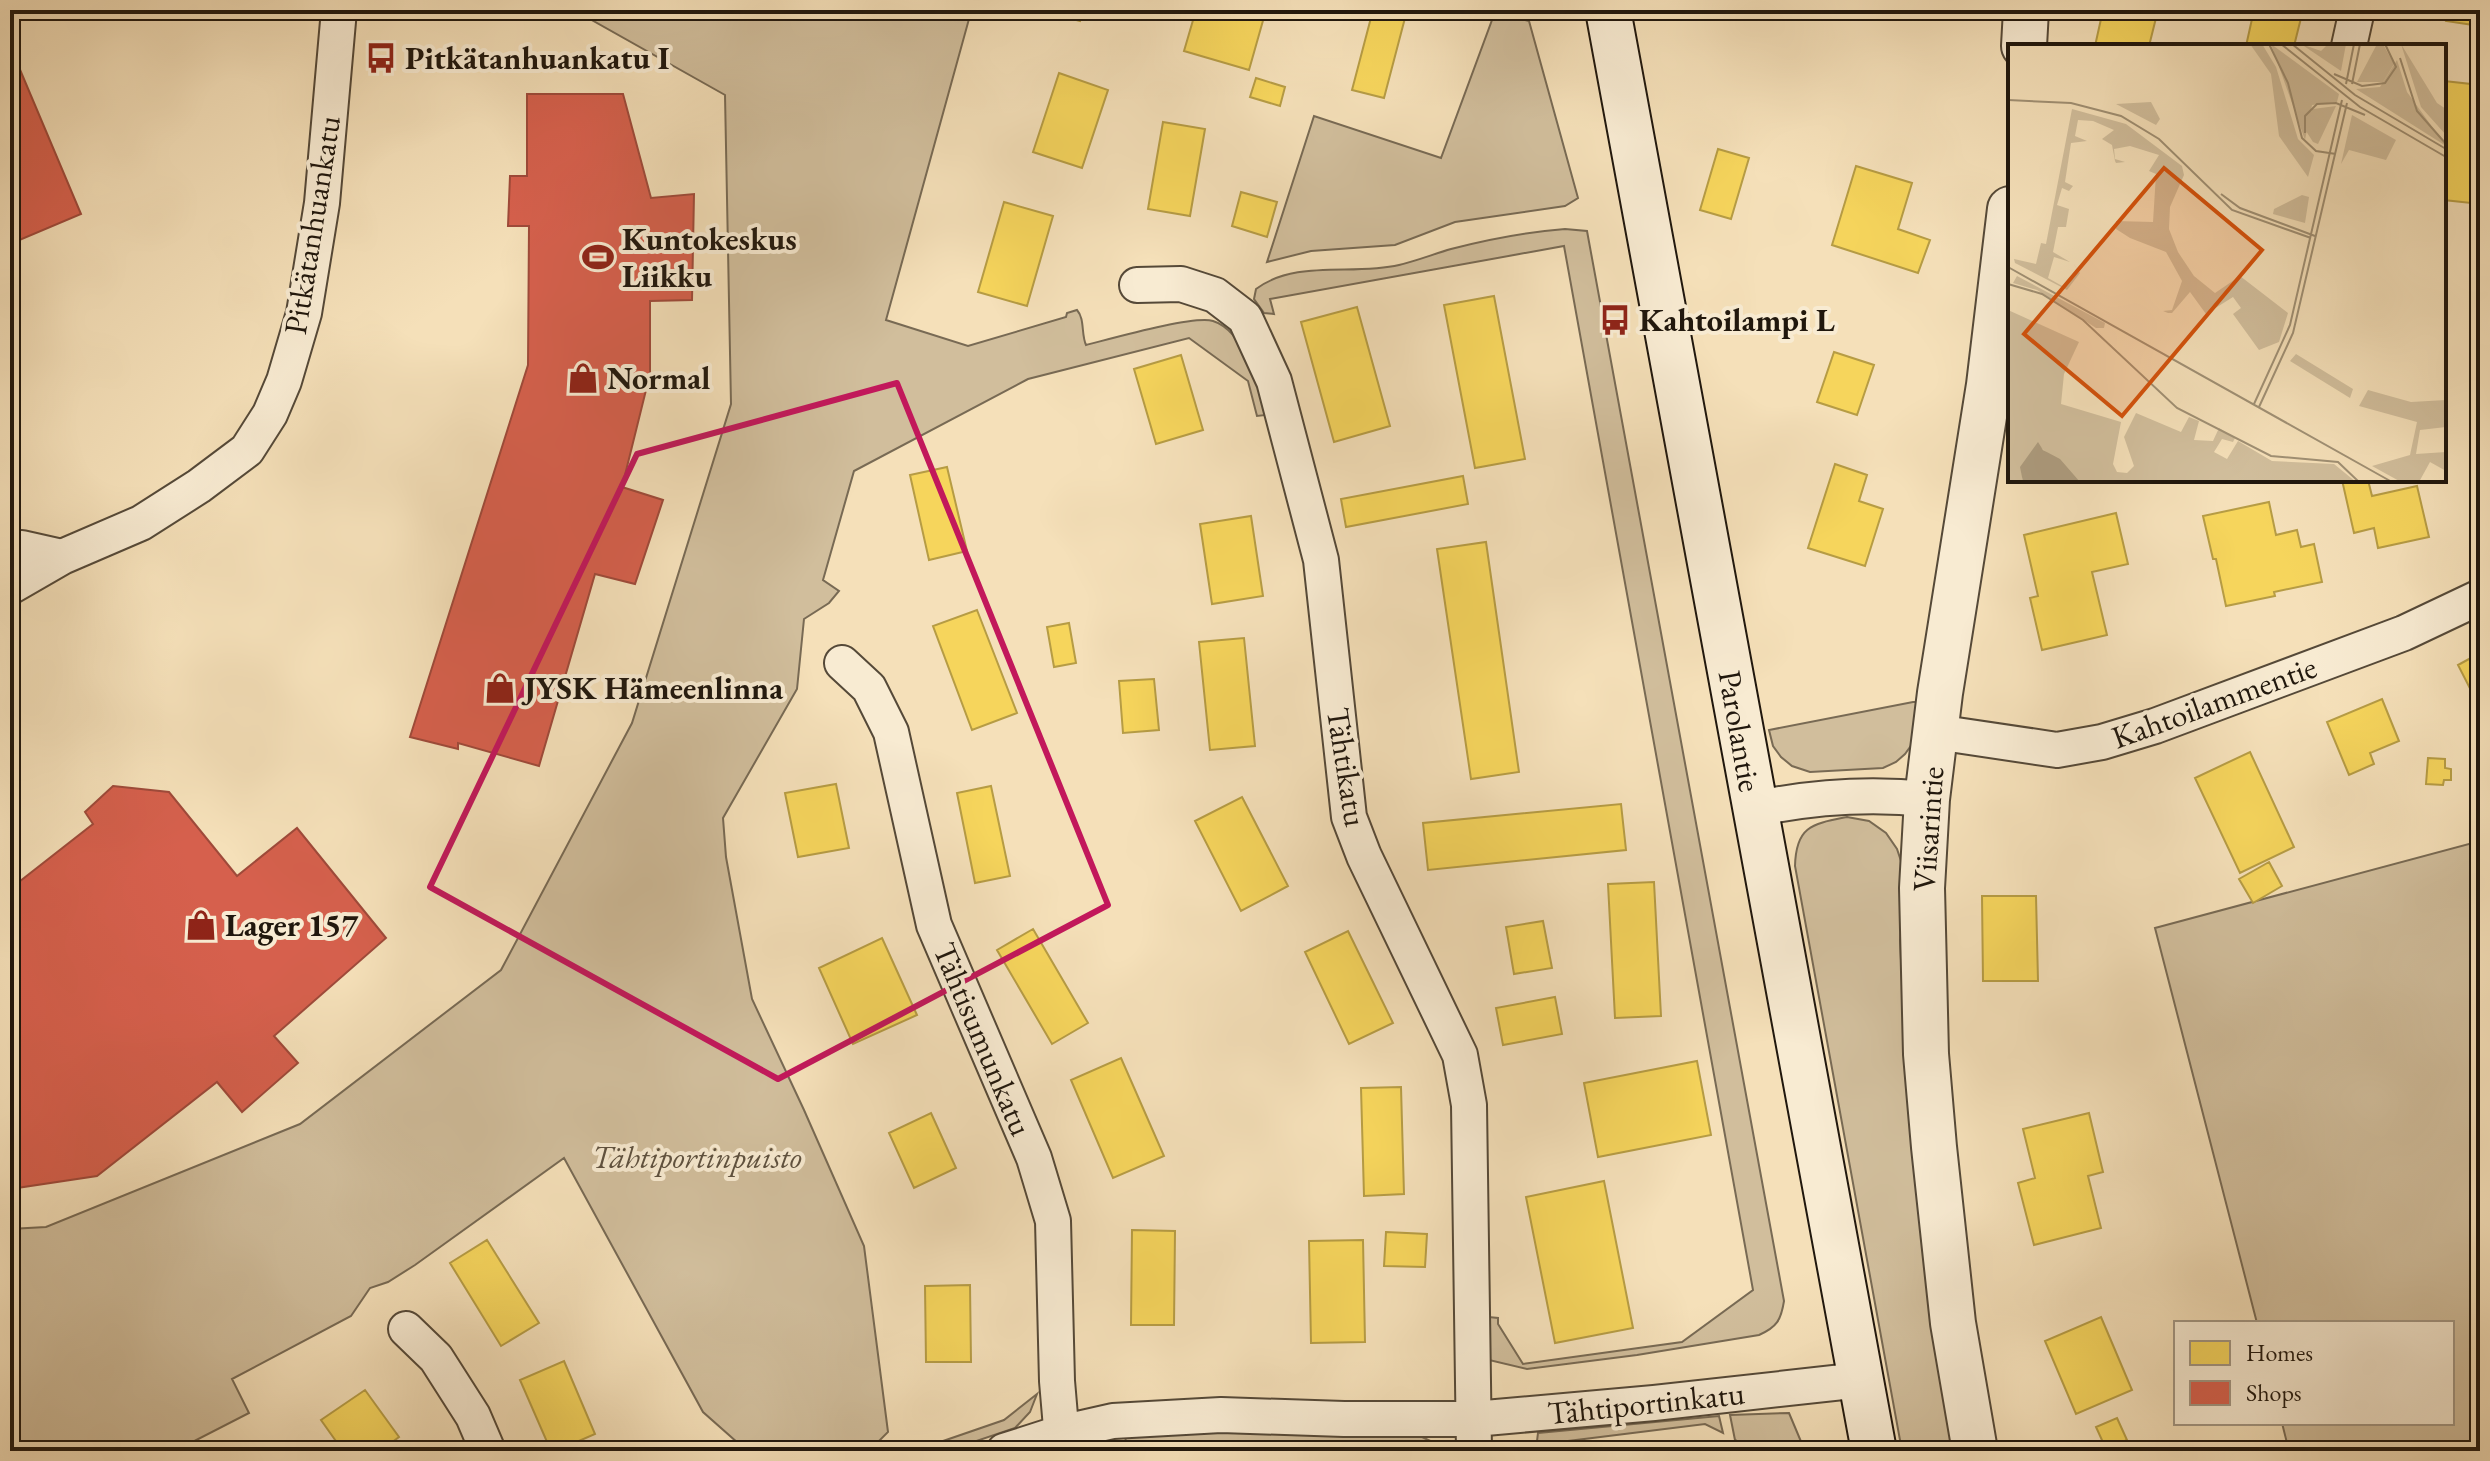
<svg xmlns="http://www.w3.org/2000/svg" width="2490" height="1461" font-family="'EB Garamond',serif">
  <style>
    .green { fill: #d1be9c; stroke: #786a54; stroke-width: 2 }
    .homes { fill: #f6d55c; stroke: #b69c44; stroke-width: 2 }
    .shops { fill: #d6604d; stroke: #9f4a3a; stroke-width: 2 }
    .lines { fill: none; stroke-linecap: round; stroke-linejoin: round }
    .minor-casing { stroke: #554938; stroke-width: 38 }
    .tertiary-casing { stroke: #554938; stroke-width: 48 }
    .secondary-casing { stroke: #20170d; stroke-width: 48 }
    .minor { stroke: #f8ebd2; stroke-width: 34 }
    .tertiary { stroke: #f8ebd2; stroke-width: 44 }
    .secondary { stroke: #f8ebd2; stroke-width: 44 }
    .marked { fill: none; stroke: #c2185b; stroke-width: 6; stroke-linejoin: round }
    .labels { text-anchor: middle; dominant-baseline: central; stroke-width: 8; stroke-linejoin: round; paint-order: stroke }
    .poi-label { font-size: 32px; font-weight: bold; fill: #20170d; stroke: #f8ebd2; text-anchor: start }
    .street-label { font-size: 32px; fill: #20170d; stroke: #f8ebd2 }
    .park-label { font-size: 32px; font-style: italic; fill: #5e513f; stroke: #f8ebd2 }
    .inset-road { fill: none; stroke: #a09074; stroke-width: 2 }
    .view { fill: #d4520c; fill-opacity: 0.15; stroke: #d4520c; stroke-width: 4 }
    .inset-edge { fill: none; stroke: #20170d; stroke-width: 4 }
  </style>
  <rect width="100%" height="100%" fill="#f5e0b9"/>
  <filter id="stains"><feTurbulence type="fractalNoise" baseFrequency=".0025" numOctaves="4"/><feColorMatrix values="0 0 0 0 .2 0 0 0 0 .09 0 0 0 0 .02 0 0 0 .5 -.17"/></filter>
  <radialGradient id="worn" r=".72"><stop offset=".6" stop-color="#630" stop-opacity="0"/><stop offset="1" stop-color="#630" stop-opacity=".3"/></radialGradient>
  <!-- green -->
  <path class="green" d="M427,10H942L969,19L886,320L968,346L1066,317L1067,313L1077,310C1085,319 1081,334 1086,345C1110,339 1194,315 1213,321C1245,331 1259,387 1266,415L1257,416L1248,381L1189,338L1028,379L854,471L823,580L839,591L829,603L804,619L797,689L723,818L726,857L752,999L804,1110L864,1246L888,1432L869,1451H747L703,1412L564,1158L415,1265L388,1282L370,1288L351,1316L232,1379L249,1413L175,1451H10V1229L46,1227L300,1124L501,970L632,723L731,404L725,95L588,18L530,13L451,14Z
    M1495,12L1529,21L1578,198L1565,206L1455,222L1395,245L1311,251L1267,262L1314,116L1441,158Z
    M1565,229L1587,231L1784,1301C1781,1320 1777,1327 1759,1335L1637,1355L1527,1369L1489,1360V1317L1498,1318V1324L1523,1364L1682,1342L1753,1290L1564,246L1270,299L1274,314L1264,313L1254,299L1256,289C1296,259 1353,276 1399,265C1416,261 1434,254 1451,249C1489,239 1527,232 1565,229Z
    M1913,702H1919L1915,740L1905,754L1896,762L1883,768L1810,772L1792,766L1781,757L1773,746L1769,730Z
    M1847,817L1869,821L1886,833L1897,849L1906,876L1900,940L1905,1042L1955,1451H1902L1795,866C1796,826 1812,824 1847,817Z
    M2480,841V1451H2289L2282,1423H2452V1323H2257L2155,928Z
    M1037,1394L1030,1412L1015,1428L947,1451H914L1004,1420Z
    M1789,1413L1805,1451H1756L1735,1440L1730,1415Z
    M1719,1416L1723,1433L1705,1424L1544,1444L1537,1451H1500L1503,1445L1512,1442L1537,1441L1538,1433Z
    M1237,1432L1420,1436L1441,1446L1445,1451H1430L1424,1448L1242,1444L1107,1451L1112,1447L1125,1444L1126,1436Z"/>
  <!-- homes -->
  <path class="homes" d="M1039,10H1083L1080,21Z
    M1196,10H1266L1249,70L1184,51Z
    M1373,10L1405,18L1384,98L1352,90Z
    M2103,10H2158L2149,46H2095Z
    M2254,10H2303L2294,46H2246Z
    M2448,10H2480V26L2446,21Z
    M1059,73L1108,90L1082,168L1033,152Z
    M1256,78L1285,87L1280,106L1250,97Z
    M2444,81L2480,85V204L2444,200Z
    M1163,122L1205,129L1190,216L1148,209Z
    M1718,149L1749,158L1731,219L1700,210Z
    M1856,166L1912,183L1898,229L1930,240L1918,273L1832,245Z
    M1241,192L1277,202L1267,237L1232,226Z
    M1004,202L1053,216L1027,306L978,292Z
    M1494,296L1525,459L1475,468L1444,305Z
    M1357,307L1390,426L1334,442L1301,322Z
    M1834,352L1874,365L1857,415L1817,402Z
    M1181,355L1203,430L1156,444L1134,369Z
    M1835,464L1867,475L1859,501L1883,509L1865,566L1808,548Z
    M947,467L967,551L929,560L910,475Z
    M1463,476L1468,504L1346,527L1341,499Z
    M2342,480H2368L2372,496L2417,486L2429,537L2378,548L2374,528L2354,533Z
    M2269,502L2276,535L2297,530L2301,547L2314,544L2322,582L2274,592L2275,596L2226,606L2216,559H2213L2203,516Z
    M2116,513L2128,564L2092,572L2107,635L2042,650L2030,598L2038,596L2024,535Z
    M1251,516L1263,596L1212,604L1200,524Z
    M1486,542L1519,772L1471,779L1437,549Z
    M977,610L1017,713L972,730L933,626Z
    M1069,623L1076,663L1054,667L1047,627Z
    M1244,638L1255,746L1210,750L1199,642Z
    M2480,653V708L2458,665Z
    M1154,679L1159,730L1123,733L1119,681Z
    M2382,699L2399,741L2370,753L2374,764L2349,775L2327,722Z
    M2250,752L2294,847L2240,873L2195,778Z
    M2428,758L2445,759V768L2451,769V780H2444L2443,785L2426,784Z
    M836,784L849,848L798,857L785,793Z
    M991,786L1010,876L975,883L957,793Z
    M1242,797L1288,886L1241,911L1195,821Z
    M1621,804L1626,850L1428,870L1423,823Z
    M2269,862L2282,886L2253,903L2239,879Z
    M1654,882L1661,1016L1615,1018L1608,884Z
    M1982,896H2036L2038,981H1983Z
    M1543,921L1552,968L1514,974L1506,927Z
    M1033,929L1088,1023L1052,1044L997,950Z
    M1348,931L1393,1023L1349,1044L1305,952Z
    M882,938L917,1015L853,1044L819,968Z
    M1555,997L1562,1034L1503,1045L1496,1008Z
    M1121,1058L1164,1156L1113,1178L1071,1080Z
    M1697,1061L1711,1135L1598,1157L1584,1083Z
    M1401,1087L1404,1194L1364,1196L1361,1088Z
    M931,1113L956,1168L914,1188L889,1133Z
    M2089,1113L2103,1172L2088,1176L2101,1228L2034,1245L2018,1183L2035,1178L2023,1129Z
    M1604,1181L1633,1328L1555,1343L1526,1197Z
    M1132,1230L1175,1231L1174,1325H1131Z
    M1386,1232L1427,1234L1425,1267L1384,1266Z
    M487,1240L539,1323L501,1346L450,1263Z
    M1363,1240L1365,1342L1311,1343L1309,1241Z
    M970,1285L971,1362H926L925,1286Z
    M2101,1317L2132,1390L2076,1414L2045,1341Z
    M564,1361L595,1434L556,1451H551L520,1380Z
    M365,1390L399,1437L380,1451H343L321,1420Z
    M2117,1418L2127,1440L2106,1449L2096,1427Z"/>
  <!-- shops -->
  <path class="shops" d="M10,46L81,214L10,244Z
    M527,94H623L651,198L694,194L692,300L650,301V374L622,487L663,500L635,584L595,574L539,766L458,743V749L410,737L528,365L529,226H508L510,176H527Z
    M113,786L169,792L237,876L297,828L386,938L274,1036L298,1063L242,1112L217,1082L97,1176L10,1189V889L93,824L85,812Z"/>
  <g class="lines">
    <defs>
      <path id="minor" d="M2349,46L2357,10
        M1137,285L1181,284L1215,295L1245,318L1274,381L1321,560L1349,817L1364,856L1460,1055L1469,1105L1474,1451
        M10,550L22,548L62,557
        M10,587L62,557L141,523L199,486L247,450L270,414L284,381L304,313L322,203L339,10
        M842,663L869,688L891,732L934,925L1034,1158L1053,1221L1057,1381L1063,1451
        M1936,732L2057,750L2102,742L2155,726L2404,633L2480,597
        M1754,809C1811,797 1869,793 1927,799
        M406,1329L436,1358L473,1416L488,1451
        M1004,1451L1060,1433L1113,1421L1221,1415L1344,1419H1474L1654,1403L1861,1380"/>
      <path id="tertiary" d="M2024,46L2026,10
        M1975,1451L1953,1323L1934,1147L1926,1054L1922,888L1927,799L1940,693L1989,385L2010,209"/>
      <path id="secondary" d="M1608,10L1874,1451"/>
    </defs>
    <!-- minor casing -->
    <use href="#minor" class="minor-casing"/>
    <!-- tertiary casing -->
    <use href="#tertiary" class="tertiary-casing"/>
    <!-- secondary casing -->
    <use href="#secondary" class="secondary-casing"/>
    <!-- minor -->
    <use href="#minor" class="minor"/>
    <!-- tertiary -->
    <use href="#tertiary" class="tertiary"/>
    <!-- secondary -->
    <use href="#secondary" class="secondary"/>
  </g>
  <!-- marked area -->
  <path class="marked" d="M897,383L1108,905L778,1079L430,887L637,454Z"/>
  <!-- icons -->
  <defs>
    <symbol id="bus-bare" viewBox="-9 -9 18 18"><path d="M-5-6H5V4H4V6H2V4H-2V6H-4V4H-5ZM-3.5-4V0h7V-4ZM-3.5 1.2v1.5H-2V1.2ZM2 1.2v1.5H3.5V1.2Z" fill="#8f2418" stroke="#f8ebd2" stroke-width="2.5" paint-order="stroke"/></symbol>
    <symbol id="stadium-bare" viewBox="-9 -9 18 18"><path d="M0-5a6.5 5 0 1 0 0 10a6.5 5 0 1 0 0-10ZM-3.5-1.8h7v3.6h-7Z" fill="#8f2418" stroke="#f8ebd2" stroke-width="2.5" paint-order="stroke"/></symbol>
    <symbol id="shop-bare" viewBox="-9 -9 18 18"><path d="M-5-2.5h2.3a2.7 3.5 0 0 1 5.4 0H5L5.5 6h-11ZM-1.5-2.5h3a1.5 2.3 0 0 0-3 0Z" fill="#8f2418" stroke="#f8ebd2" stroke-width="2.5" paint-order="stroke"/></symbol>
  </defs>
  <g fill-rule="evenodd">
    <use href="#bus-bare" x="359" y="36" width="44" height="44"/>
    <use href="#stadium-bare" x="576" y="235" width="44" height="44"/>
    <use href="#bus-bare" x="1593" y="298" width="44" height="44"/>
    <use href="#shop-bare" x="561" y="356" width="44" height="44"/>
    <use href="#shop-bare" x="478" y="666" width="44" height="44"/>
    <use href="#shop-bare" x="179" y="903" width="44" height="44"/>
  </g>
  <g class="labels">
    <!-- poi labels -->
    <g class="poi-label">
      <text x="405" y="58">Pitkätanhuankatu I</text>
      <text x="622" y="239">Kuntokeskus<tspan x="622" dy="37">Liikku</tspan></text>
      <text x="1639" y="320">Kahtoilampi L</text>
      <text x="607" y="378">Normal</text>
      <text x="524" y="688">JYSK Hämeenlinna</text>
      <text x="225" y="925">Lager 157</text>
    </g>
    <!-- street labels -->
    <g class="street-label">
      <text transform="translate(312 225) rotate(-81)">Pitkätanhuankatu</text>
      <text transform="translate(2214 702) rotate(-20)">Kahtoilammentie</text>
      <text transform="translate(1740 731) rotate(80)">Parolantie</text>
      <text transform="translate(1347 767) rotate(81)">Tähtikatu</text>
      <text transform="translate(1928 829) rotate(-86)">Viisarintie</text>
      <text transform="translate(983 1039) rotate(67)">Tähtisumunkatu</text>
      <text transform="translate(1646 1403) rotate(-6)">Tähtiportinkatu</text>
    </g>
    <!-- park labels -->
    <g class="park-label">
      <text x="697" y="1157">Tähtiportinpuisto</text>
    </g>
  </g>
  <!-- overview -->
  <g transform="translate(2008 44)">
    <rect width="438" height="438" fill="#f5e0b9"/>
    <path d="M242,0H254L268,23L290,95L306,111L300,133L271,92L263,30ZM263,0L331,50L329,58L304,61L297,96ZM293,0L313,7L320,0H338L333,27ZM369,0L376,2L386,20L375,38H349ZM393,0L429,59L438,65V91L413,63ZM389,16L399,48L438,102L348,45L372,43ZM143,58L152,75L148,81L108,60ZM328,62L310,100L305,98L298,87L299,73L305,65ZM64,65L118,80L174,122L176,131L162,163L161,185L170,208L186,232L207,249L232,232L280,269L271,298L251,306L225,270L233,264L225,253L198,270L182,248L164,269H160L155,267L164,266L174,237L158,208L122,194L108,185V177L145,178L148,130L141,127L151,111L122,102L106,105L107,115L117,118L108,119L107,117L104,101L94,95L106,86L85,77L70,76L67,92L79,97L63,99L57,138L65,142L61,147L54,144L49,161L61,165L58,183H50L45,208L62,218L46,213L40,234L56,243L71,228L65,219L72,229L59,246L7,219L6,215L28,220L33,199L38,200ZM344,71L388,96L378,116L341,106L333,120ZM294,151L301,153L297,179L265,170L266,165ZM9,232L97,279L96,284H88L29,246L5,239ZM0,266L71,298L56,330L53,360L113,378L105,420L109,428L119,429L126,422L116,393L128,369L173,388L181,373L191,377L186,396L205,397L211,384L227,394L225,398L214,395L206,408L219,415L230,397L264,417L326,420L348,438H72L31,402L13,423L15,438H0ZM288,310L345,345L342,354L282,317ZM360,346L403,358L438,356V383L412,386L408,410L438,408V427L422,418L411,438H393L364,422L402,411L409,378L351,362Z" fill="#d1be9c"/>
    <path d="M30,398L35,406L52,415L72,438H15L12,423Z" fill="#ad9c7f"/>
    <path class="inset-road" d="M261,0L280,39L294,94L308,107L328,110M273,0L352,63L438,113M284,0L347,51L438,105M392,14L409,67L438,100M326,30L354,42L377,39L388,23L377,0M338,40L346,0M344,40L352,0M0,56L63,59L113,72L151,95L224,166L303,194M297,89V72L309,60L328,59L357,71M213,150L232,164L307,192M0,223L384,438M0,240L34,250L75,276L169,364L263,412L330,418L351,438M246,360L282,281L334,56M251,363L285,289L339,59"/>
    <path class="view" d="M156,124L254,206L114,372L16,290Z"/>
    <rect width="438" height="438" class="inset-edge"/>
  </g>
  <!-- margin -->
  <rect width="2490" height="1461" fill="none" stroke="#f5e0b9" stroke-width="40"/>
  <rect x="12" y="12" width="2466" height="1437" fill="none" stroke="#20170d" stroke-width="4"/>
  <rect x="20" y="20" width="2450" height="1421" fill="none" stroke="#20170d" stroke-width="2"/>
  <!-- legend -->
  <rect x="2174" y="1321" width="280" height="104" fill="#f8ebd2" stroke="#a29683" stroke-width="2"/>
  <rect x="2190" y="1341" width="40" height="24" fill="#f6d55c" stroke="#a29683" stroke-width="2"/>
  <text x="2246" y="1361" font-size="24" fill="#20170d">Homes</text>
  <rect x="2190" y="1381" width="40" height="24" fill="#d6604d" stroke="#a29683" stroke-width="2"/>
  <text x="2246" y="1401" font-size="24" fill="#20170d">Shops</text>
  <rect width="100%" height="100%" filter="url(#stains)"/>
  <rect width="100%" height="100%" fill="url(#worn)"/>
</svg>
